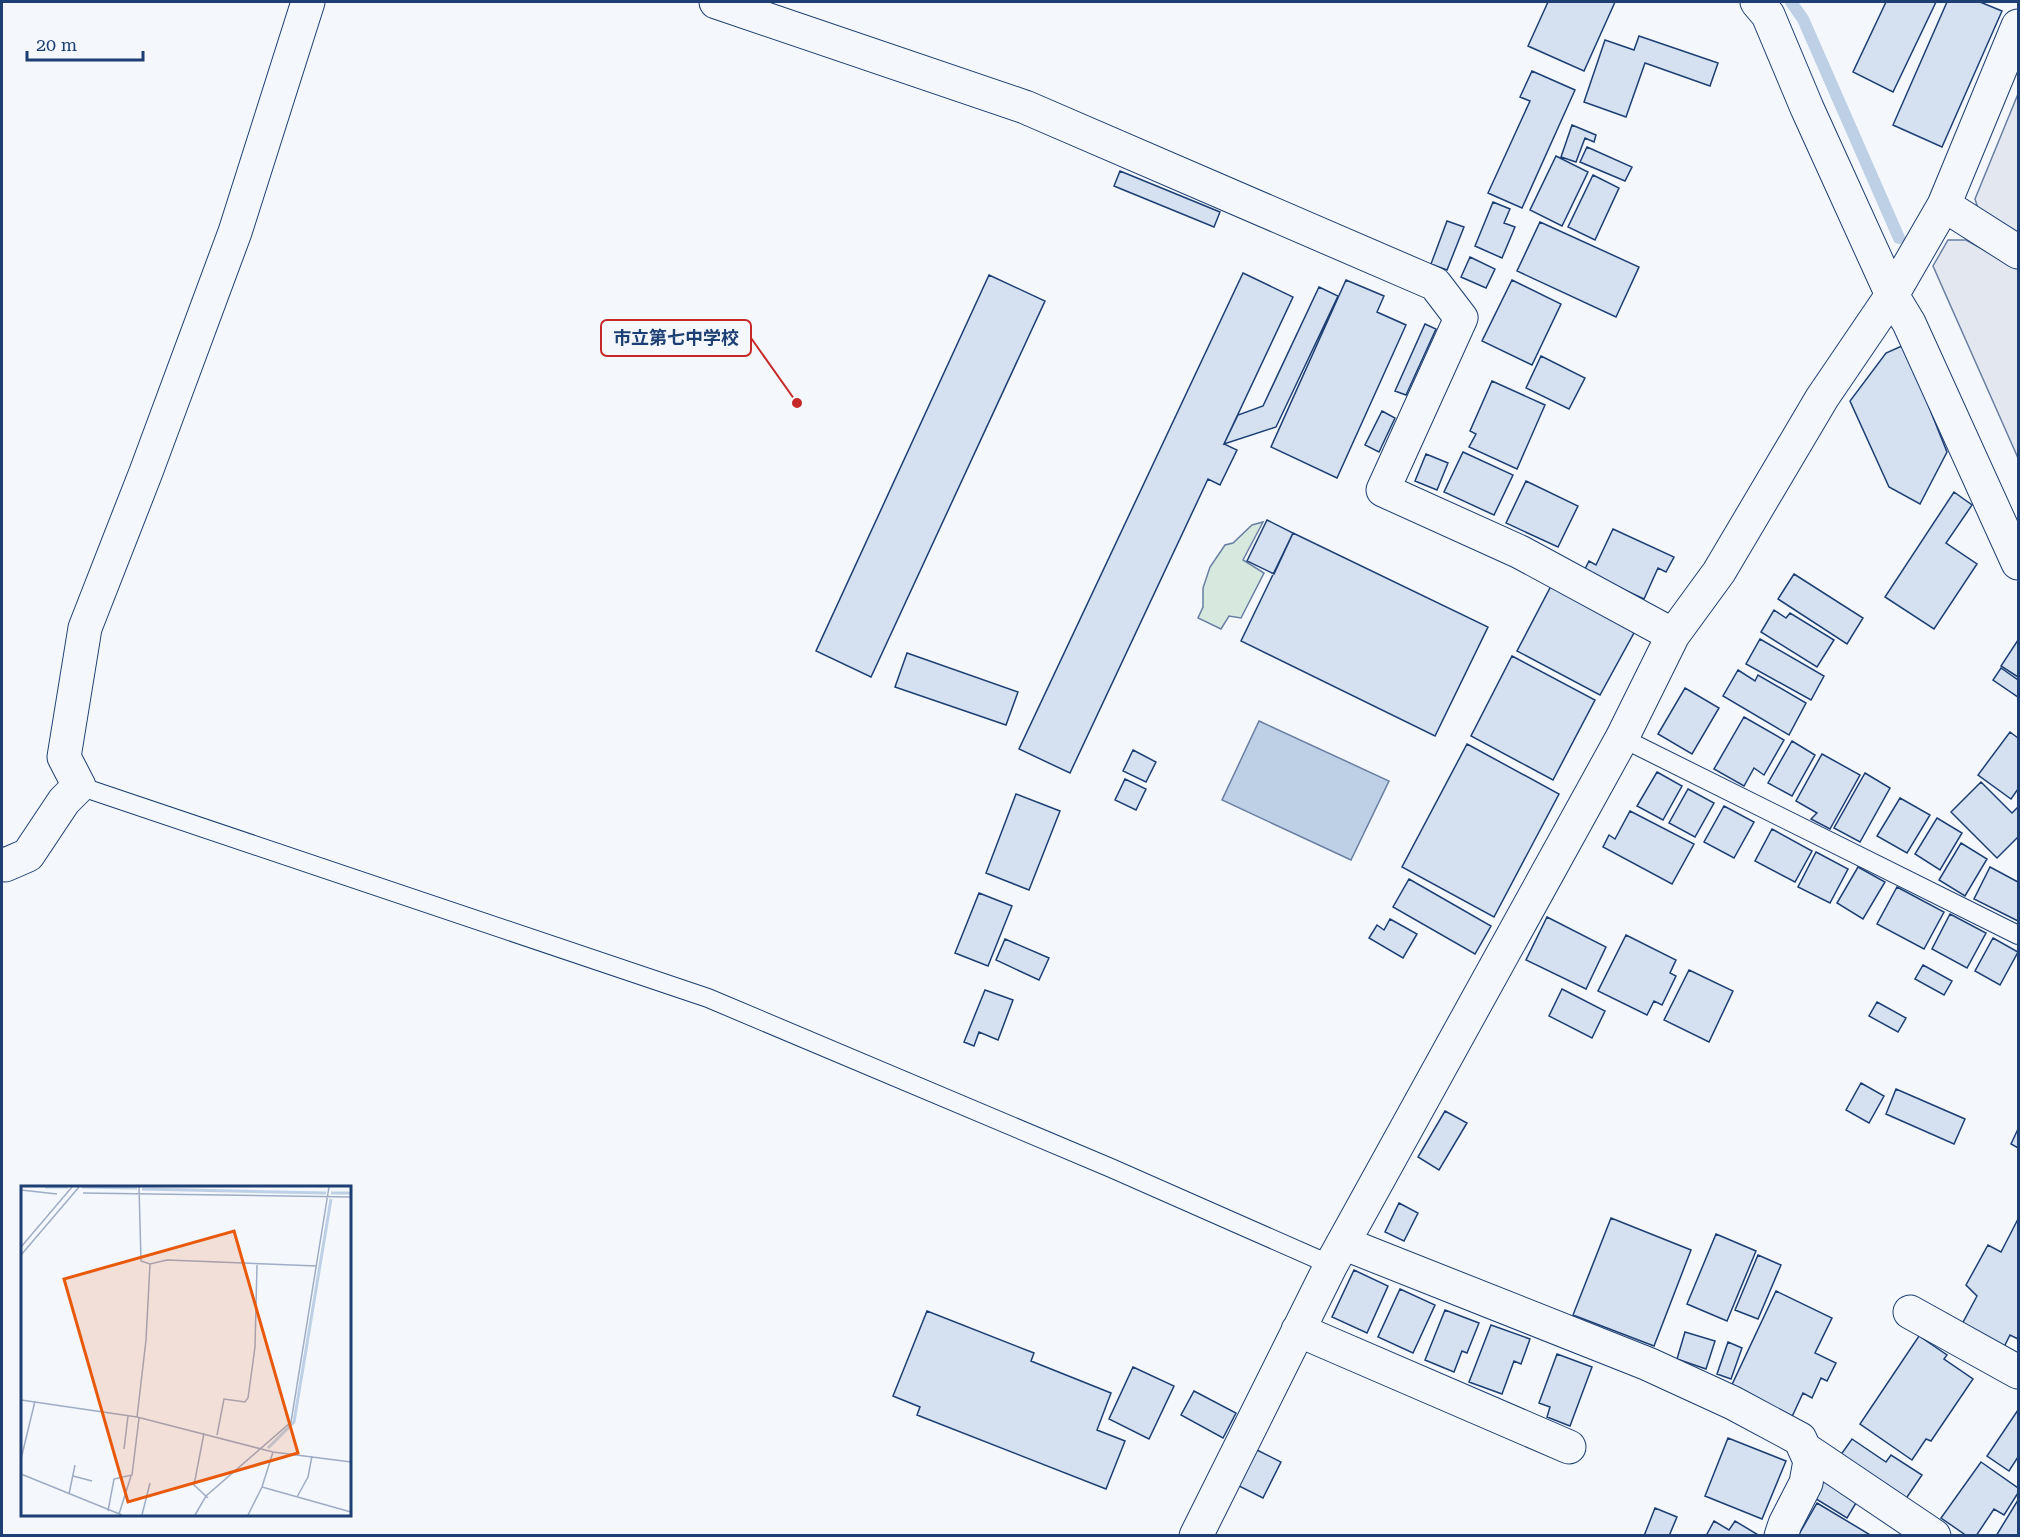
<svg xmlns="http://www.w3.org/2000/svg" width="2020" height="1537" font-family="'Roboto Serif','Noto Sans JP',serif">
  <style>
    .green { fill: #d7e8df; stroke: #687fa3; stroke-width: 1.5 }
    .parking { fill: #e3e8f0; stroke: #687fa3; stroke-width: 1.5 }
    .water { fill: #bed0e5; stroke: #687fa3; stroke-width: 1.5 }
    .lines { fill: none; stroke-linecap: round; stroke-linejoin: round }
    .stream { stroke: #bed0e5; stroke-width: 12 }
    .building { fill: #d5e0f0; stroke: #1d3f73; stroke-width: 1.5 }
    .service-casing { stroke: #1d3f73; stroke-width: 20 }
    .minor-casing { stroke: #1d3f73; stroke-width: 35 }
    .service { stroke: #f4f7fb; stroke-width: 18 }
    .minor { stroke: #f4f7fb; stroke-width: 33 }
    .inset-river { fill: none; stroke: #bed0e5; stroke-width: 3 }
    .inset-road { fill: none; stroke: #9eadc5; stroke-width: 1.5 }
    .view { fill: #e8590c; fill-opacity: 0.15; stroke: #e8590c; stroke-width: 3 }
    .inset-edge { fill: none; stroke: #1d3f73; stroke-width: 3 }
    .leader { fill: none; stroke: #c62828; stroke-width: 2 }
    .callout-dot { fill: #c62828; stroke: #f4f7fb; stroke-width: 2 }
    .callout { fill: #f4f7fb; stroke: #c62828; stroke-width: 2 }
    .callout-label { font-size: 18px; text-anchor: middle; font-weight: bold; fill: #1d3f73 }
  </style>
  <rect width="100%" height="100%" fill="#f4f7fb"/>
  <!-- green -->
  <path class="green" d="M1263,522L1243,560L1264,573L1241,618L1229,616L1221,629L1198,618L1203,607V588L1210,567L1225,545L1233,543L1252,525Z"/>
  <!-- parking -->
  <path class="parking" d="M2018,94V238L1981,218L1975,199Z
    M1948,240H1966L2018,269V458L1933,266Z"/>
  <!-- water -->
  <path class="water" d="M1259,721L1389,781L1351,860L1222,800Z"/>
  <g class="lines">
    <!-- stream -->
    <path class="stream" d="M1791,2L1803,19L1899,238"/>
  </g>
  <!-- building -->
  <path class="building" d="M1548,2H1615L1584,71L1528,46Z
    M1886,2H1936L1893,92L1853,72Z
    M1947,2H1980L2002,11L1942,147L1893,125Z
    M1639,36L1718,63L1710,86L1645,63L1626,117L1584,102L1605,40L1634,50Z
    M1532,71L1575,90L1522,208L1488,193L1530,101L1520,97Z
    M1572,125L1596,135L1594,142L1585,138L1576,162L1561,157Z
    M1587,147L1632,167L1625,181L1580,162Z
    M1556,156L1588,172L1562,226L1530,210Z
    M1120,171L1220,212L1214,227L1114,186Z
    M1593,175L1619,188L1595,240L1568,227Z
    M1493,202L1510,209L1504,223L1515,227L1502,258L1475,246Z
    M1447,221L1464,227L1447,270L1431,264Z
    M1540,222L1639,267L1616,317L1517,271Z
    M1470,257L1495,269L1486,288L1461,277Z
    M1243,273L1293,297L1224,444L1237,450L1220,485L1208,479L1070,773L1019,749Z
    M989,275L1045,301L871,677L816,651Z
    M1346,280L1384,296L1377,312L1406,325L1337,478L1271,447Z
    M1512,280L1561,304L1532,365L1482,341Z
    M1319,287L1338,296L1276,427L1224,444L1238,415L1263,406Z
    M1425,324L1436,329L1406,395L1395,391Z
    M1904,345L1947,452L1920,504L1889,487L1850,401L1886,353Z
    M1541,356L1585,378L1569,409L1526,388Z
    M1492,381L1545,405L1517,469L1469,447L1476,434L1470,431Z
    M1382,411L1395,418L1379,452L1365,445Z
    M1463,452L1513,475L1494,515L1444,492Z
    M1426,454L1448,463L1437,490L1415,481Z
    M1526,481L1578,506L1558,547L1506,523Z
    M1954,492L1972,505L1946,543L1977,564L1934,629L1885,597Z
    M1267,520L1293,533L1274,574L1247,561Z
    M1613,529L1674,557L1666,572L1658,568L1644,599L1584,571L1589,561L1596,565Z
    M1293,533L1488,627L1435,736L1241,641Z
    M1794,574L1863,618L1847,644L1778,599Z
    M1551,586L1635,631L1600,695L1517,651Z
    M1774,610L1786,618L1790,613L1834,640L1817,667L1761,632Z
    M1760,639L1824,676L1811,700L1746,664Z
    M2018,640V677L2001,666Z
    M907,653L1018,692L1006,725L895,687Z
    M1512,656L1595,700L1553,780L1471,736Z
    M2001,668L2018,680V697L1993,680Z
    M1738,670L1755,681L1758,675L1806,703L1789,735L1723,696Z
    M1685,688L1719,708L1692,754L1658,734Z
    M1744,717L1784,740L1764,775L1754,768L1744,786L1714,769Z
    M2010,732L2018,738V789L2011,799L1978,775Z
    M1792,741L1815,755L1792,796L1768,783Z
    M1467,744L1559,794L1494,917L1402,867Z
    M1133,750L1156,762L1146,782L1123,771Z
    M1822,754L1860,775L1830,829L1811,819L1817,813L1796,801Z
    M1657,772L1682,786L1663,820L1637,806Z
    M1865,773L1890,788L1860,842L1834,828Z
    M1125,779L1146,789L1136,810L1115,800Z
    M1981,782L2012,813L2017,808L2018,810V837L1997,858L1951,812Z
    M1688,789L1714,803L1695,837L1669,823Z
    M1016,794L1060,811L1029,890L986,873Z
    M1900,798L1930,815L1907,853L1877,836Z
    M1724,806L1754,822L1734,858L1704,842Z
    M1630,811L1694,844L1672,884L1603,847L1609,835L1615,839Z
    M1937,818L1962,833L1940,870L1915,854Z
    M1772,829L1812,851L1795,882L1755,861Z
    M1961,843L1987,859L1965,896L1939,880Z
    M1816,852L1848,869L1830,903L1798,887Z
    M1858,867L1885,882L1863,919L1837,903Z
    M1990,867L2018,882V921L1974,899Z
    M1409,879L1491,926L1475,954L1393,907Z
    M1897,887L1944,912L1924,949L1877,924Z
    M979,893L1012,906L988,966L955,953Z
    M1950,914L1986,933L1967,968L1932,949Z
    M1547,917L1606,947L1586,989L1526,960Z
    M1390,919L1417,934L1403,958L1369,938L1377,925L1384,930Z
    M1626,935L1676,960L1670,973L1676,976L1662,1005L1654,1001L1647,1015L1598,991Z
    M1993,938L2018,952L2000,985L1975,971Z
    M1005,939L1049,958L1039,980L996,960Z
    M1923,965L1952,981L1944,995L1915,979Z
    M1689,970L1733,991L1709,1042L1664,1020Z
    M1562,989L1605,1011L1592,1038L1549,1016Z
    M985,990L1013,1000L998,1040L979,1032L974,1046L964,1042Z
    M1877,1002L1906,1018L1898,1032L1869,1016Z
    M1861,1083L1884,1096L1869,1123L1846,1110Z
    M1896,1089L1965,1119L1954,1144L1886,1114Z
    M1445,1111L1467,1123L1439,1170L1418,1157Z
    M2018,1129V1148L2011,1144Z
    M1399,1203L1418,1213L1404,1241L1385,1232Z
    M1611,1218L1691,1250L1654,1346L1573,1315Z
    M2018,1219V1339L2010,1335L2002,1351L1960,1328L1977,1296L1966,1285L1988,1245L2001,1252Z
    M1716,1234L1756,1251L1727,1321L1687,1304Z
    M1758,1255L1781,1265L1758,1319L1735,1310Z
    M1354,1270L1388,1286L1367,1333L1332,1317Z
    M1400,1289L1435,1305L1413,1353L1378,1337Z
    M1776,1291L1832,1318L1815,1353L1836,1363L1827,1381L1821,1378L1812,1398L1803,1393L1790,1421L1729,1391Z
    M1445,1310L1479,1323L1467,1353L1462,1351L1454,1372L1425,1360Z
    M927,1311L1034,1353L1031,1361L1111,1393L1097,1430L1125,1441L1106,1489L917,1415L920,1407L893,1396Z
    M1491,1325L1530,1339L1521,1364L1514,1361L1502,1394L1469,1382Z
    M1685,1332L1715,1341L1706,1369L1677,1359Z
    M1919,1336L1947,1355L1944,1359L1973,1379L1931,1441L1926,1439L1912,1460L1860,1424Z
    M1728,1342L1742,1348L1731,1379L1717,1374Z
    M1557,1354L1592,1367L1570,1426L1547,1417L1550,1407L1539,1403Z
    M1133,1367L1174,1386L1149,1439L1109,1419Z
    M1194,1391L1236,1413L1223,1438L1181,1415Z
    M2018,1410V1457L2009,1471L1987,1456Z
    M1728,1438L1786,1461L1762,1519L1705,1496Z
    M1852,1439L1886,1462L1891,1455L1922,1475L1901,1506L1835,1463Z
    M1255,1449L1281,1462L1263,1498L1237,1485Z
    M1981,1462L2018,1488V1493L2004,1515L1994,1509L1976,1536H1967L1941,1518Z
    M1825,1477L1859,1498L1847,1518L1813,1497Z
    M2018,1500V1536H1996Z
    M1817,1503L1872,1536H1798Z
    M1655,1508L1677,1517L1669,1536H1644Z
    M1714,1521L1729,1530L1735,1521L1760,1536H1706Z"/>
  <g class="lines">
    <defs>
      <path id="service" d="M1622,738L2018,935
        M79,786L708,998L1111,1168L1331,1265"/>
      <path id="minor" d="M716,2L1025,107L1435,284L1461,318L1383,490L1520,552L1673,635
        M1757,2L1768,15L1807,108L1892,295L1909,323L2018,563
        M1944,205L2018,252
        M2,864L5,865L28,855L64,801L79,786L64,757L85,628L146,472L235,232L308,2
        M1343,1243L1648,1364L1733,1403L1800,1439L1810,1461L1806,1483L1785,1524L1781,1536
        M1910,1312L2018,1372
        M1298,1330L1569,1447
        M1805,1449L1934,1536
        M1196,1536L1331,1265L1622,738L1673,635L1719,572L1822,398L1892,295L1944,205L2018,26"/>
    </defs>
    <!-- service casing -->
    <use href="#service" class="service-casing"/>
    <!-- minor casing -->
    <use href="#minor" class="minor-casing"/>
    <!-- service -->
    <use href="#service" class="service"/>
    <!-- minor -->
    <use href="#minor" class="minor"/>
  </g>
  <!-- overview -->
  <g transform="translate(21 1186)">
    <rect width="330" height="330" fill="#f4f7fb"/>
    <path class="inset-river" d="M24,1H47M61,1L116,2M121,3L305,7M310,7H330M247,262L273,236L310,13"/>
    <path class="inset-road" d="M118,1L120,75L129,78L146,74L296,80M0,4L36,8M62,7L330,11M0,61L51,1M0,69L58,1M0,214L116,231L252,266L330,276M116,231L125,154L129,78M183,247L173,299L187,312M196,249L203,213L224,216L227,212L234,161L236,79M103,263L107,230M0,273L14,215M0,288L101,329M52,290L71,295M241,301L330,326M48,308L54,279M276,311L287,291L291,270M87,325L93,293L111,289L118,232M98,328L110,290M121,329L129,297M174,329L185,310L270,236L308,1M227,329L241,301L252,266"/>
    <path class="view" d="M213,45L277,267L107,316L43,93Z"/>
    <rect width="330" height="330" class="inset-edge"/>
  </g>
  <!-- callouts -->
  <path class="leader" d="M797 403L751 338"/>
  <circle class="callout-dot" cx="797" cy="403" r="6"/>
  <rect class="callout" x="601" y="320" width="150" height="36" rx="6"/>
  <g class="callout-label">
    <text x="676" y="344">市立第七中学校</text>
  </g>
  <!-- border -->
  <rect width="2020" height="1537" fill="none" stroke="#1d3f73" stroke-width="6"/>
  <!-- scale -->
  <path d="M27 51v9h116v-9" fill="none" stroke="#1d3f73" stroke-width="3"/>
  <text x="36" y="51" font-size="18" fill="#1d3f73" stroke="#f4f7fb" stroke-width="4.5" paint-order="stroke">20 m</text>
</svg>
